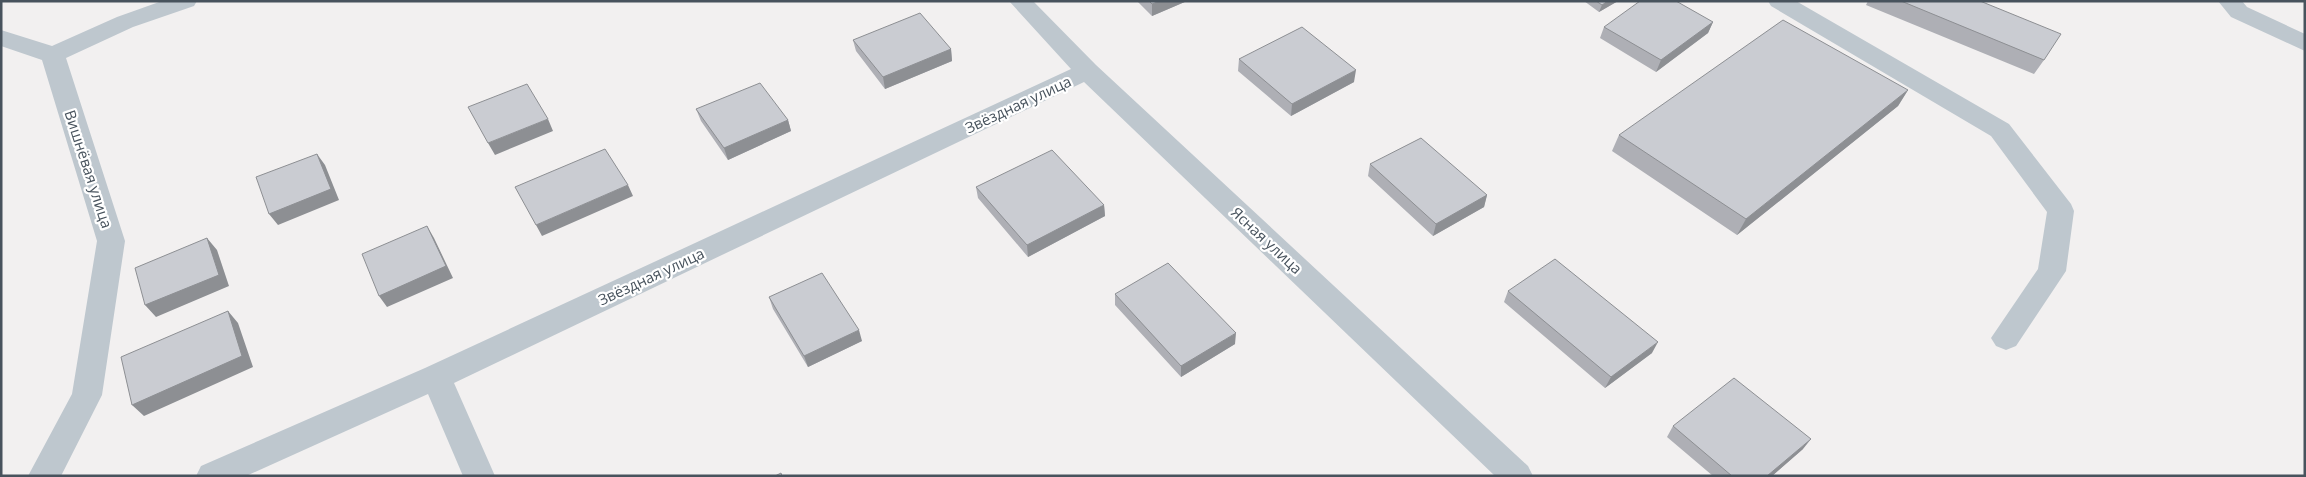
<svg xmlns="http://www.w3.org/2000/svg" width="2306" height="477" font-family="'Open Sans',sans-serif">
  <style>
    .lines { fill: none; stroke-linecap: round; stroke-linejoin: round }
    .street { fill: #bec7ce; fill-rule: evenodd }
    .wall { fill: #aeafb5 }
    .shaded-wall { fill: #8d8f93 }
    .building { fill: #caccd2; stroke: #8d8f93 }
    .labels { text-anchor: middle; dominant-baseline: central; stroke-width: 4.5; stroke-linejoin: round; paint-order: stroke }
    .street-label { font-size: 15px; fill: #48535d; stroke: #fff }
  </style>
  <rect width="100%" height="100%" fill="#f2f0f0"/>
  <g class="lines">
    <!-- street -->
    <path class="street" d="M162,1H197L194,6L133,27L66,58L125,241L102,395L61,476H28L72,394L97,241L42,60L1,46V30L52,46L117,17Z
      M1009,1H1033L1096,65L1528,466L1533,476H1495L1084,82L454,383L495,476H463L428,394L246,476H196L201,466L425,368L1071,69Z
      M1768,1H1796L2009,124L2071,204L2074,211L2066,271L2016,346L2006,350L1996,346L1991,338L2038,269L2047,212L1991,136L1771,6Z
      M2218,1H2242L2247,7L2305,34V51L2231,17Z"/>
  </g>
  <!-- wall -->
  <path class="wall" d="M1137,1H1187L1152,16Z
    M1584,1H1618L1599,12Z
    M1868,1H1980L2044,60L2034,74L1866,5Z
    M1713,22L1708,33L1656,72L1600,38L1604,27Z
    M853,40L951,49L952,61L885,89L856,51Z
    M1239,59L1354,82L1291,116L1238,71Z
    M1908,90L1898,106L1737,235L1612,151L1619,135Z
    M696,109L788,120L791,131L728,160L701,121Z
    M1370,164L1487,195L1484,207L1433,236L1368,176Z
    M976,187L1104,205L1105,216L1028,257L978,198Z
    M1508,291L1652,353L1605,388L1504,302Z
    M1115,294L1235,344L1181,377L1115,305Z
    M769,297L862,341L808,367L773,309Z
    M1673,426L1803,449L1772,476H1713L1667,437Z"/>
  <!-- shaded-wall -->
  <path class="shaded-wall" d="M1160,1H1187L1152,16V4Z
    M1608,1H1618L1599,12L1602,5Z
    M1713,22L1708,33L1656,72L1661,60Z
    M951,49L952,61L885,89L883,77Z
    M1356,70L1354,82L1291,116L1292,104Z
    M1908,90L1898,106L1737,235L1746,219Z
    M548,119L553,131L495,155L488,143Z
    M788,120L791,131L728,160L724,148Z
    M317,154L325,165L339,200L278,225L269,214Z
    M628,185L633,196L542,236L536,225Z
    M1487,195L1484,207L1433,236L1436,224Z
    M1104,205L1105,216L1028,257L1027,245Z
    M427,226L434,238L453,278L387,307L379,296Z
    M207,238L217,250L229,286L156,317L145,305Z
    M228,311L238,323L253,367L144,416L132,405Z
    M859,330L862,341L808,367L804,356Z
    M1236,333L1235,344L1181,377V366Z
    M1658,342L1652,353L1605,388L1611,377Z
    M1811,439L1803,449L1772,476H1767Z"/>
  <!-- building -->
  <path class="building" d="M1149,1H1160L1152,4Z
    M1596,1H1608L1602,5Z
    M1640,1H1676L1713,22L1661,60L1604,27Z
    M1901,1H1980L2061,34L2044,60Z
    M920,13L951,49L883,77L853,40Z
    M1783,20L1908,90L1746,219L1619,135Z
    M1302,27L1356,70L1292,104L1239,59Z
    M760,83L788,120L724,148L696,109Z
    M527,84L548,119L488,143L468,107Z
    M1421,138L1487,195L1436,224L1370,164Z
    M605,149L628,185L536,225L515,187Z
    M1052,150L1104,205L1027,245L976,187Z
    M317,154L331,189L269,214L256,177Z
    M427,226L446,266L379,296L362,254Z
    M207,238L219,275L145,305L135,268Z
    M1555,259L1658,342L1611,377L1508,291Z
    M1168,263L1236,333L1181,366L1115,294Z
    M822,273L859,330L804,356L769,297Z
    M228,311L242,356L132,405L121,357Z
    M1734,378L1811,439L1767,476H1732L1673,426Z
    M781,473L782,476H775Z"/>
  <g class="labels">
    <!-- street labels -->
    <g class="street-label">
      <text transform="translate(1018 104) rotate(-25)">Звёздная улица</text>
      <text transform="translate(89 169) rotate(72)">Вишнёвая улица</text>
      <text transform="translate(1267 240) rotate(43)">Ясная улица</text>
      <text transform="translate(651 276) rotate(-25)">Звёздная улица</text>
    </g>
  </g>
  <!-- border -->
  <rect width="2306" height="477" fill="none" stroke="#48535d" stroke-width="5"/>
</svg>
